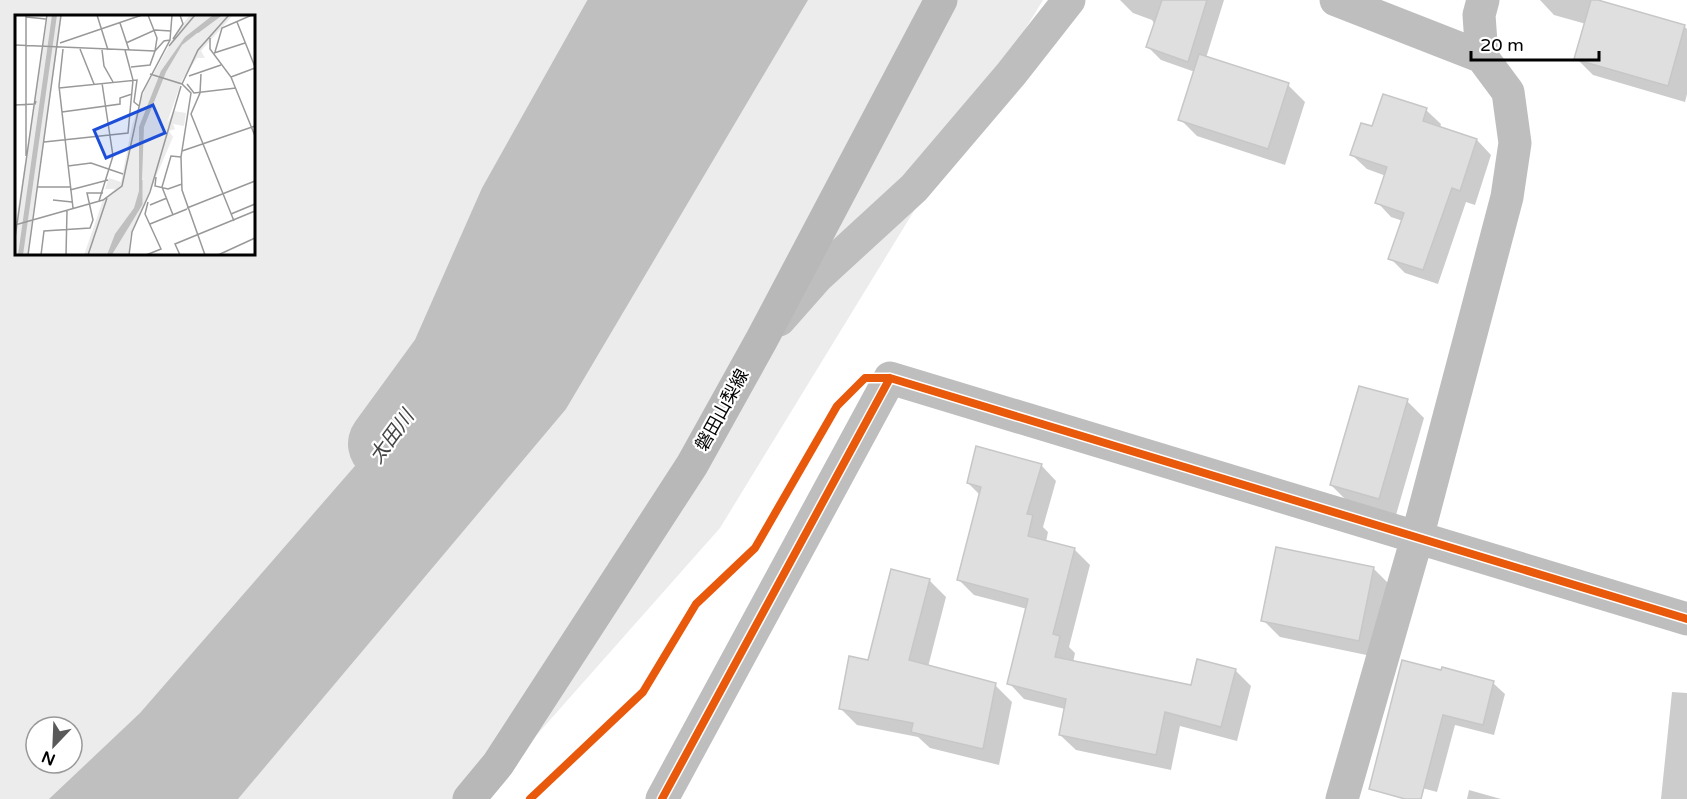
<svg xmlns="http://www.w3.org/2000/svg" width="1687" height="799" font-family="'Varela Round','Noto Sans JP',sans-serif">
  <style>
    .green { fill: #ececec; fill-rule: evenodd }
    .water { fill: #bfbfbf }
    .shadow { fill: #0003 }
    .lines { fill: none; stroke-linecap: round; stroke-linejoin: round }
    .river { stroke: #bfbfbf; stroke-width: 76 }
    .building { fill: #dfdfdf; stroke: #c7c7c7; stroke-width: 1.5 }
    .minor { stroke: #bebebe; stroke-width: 33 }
    .secondary { stroke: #b8b8b8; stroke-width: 33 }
    .cycleway-casing { stroke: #fff; stroke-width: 11 }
    .cycleway { stroke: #e8590c; stroke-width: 8 }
    .labels { text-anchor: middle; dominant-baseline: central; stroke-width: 4.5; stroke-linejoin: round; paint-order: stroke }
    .street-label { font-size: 18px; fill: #000; stroke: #fff }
    .water-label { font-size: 20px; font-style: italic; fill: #444; stroke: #fff }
    .inset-river { fill: none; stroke: #bfbfbf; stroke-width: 3 }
    .inset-road { fill: none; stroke: #999; stroke-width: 1.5 }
    .view { fill: #1d4ed8; fill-opacity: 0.15; stroke: #1d4ed8; stroke-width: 3 }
    .inset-edge { fill: none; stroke: #000; stroke-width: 3 }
  </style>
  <rect width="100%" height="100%" fill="#fff"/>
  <!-- green -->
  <path class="green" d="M0,0H1043L720,528L480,799H0ZM16,16H254V254H16ZM36,727H72V763H36Z"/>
  <!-- water -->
  <path class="water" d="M613,0H808L566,409L238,799H49L140,713L448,359Z"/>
  <!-- shadow -->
  <path class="shadow" d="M1120,0H1224L1206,58L1288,85L1305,102L1285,165L1197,136L1180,119L1195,72L1161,60L1148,47L1155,25L1152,20L1133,13Z
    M1540,0H1593L1684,26L1687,29V94L1685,102L1593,75L1576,58L1586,24L1554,15Z
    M1426,110L1441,124L1440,128L1477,140L1491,155L1475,205L1466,202L1438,284L1405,273L1390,258L1403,221L1391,217L1377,202L1386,176L1367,169L1352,155L1373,128Z
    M1407,401L1424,418L1396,515L1348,502L1331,485Z
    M1041,465L1056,481L1043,527L1048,532L1046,542L1074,549L1090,565L1069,647L1075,653L1073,663L1192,687L1235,670L1251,686L1237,741L1180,726L1171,770L1076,750L1060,735L1065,709L1024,699L1009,683L1027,609L974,595L959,580L980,495L968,483Z
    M1373,568L1390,585L1376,657L1280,637L1263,620Z
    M929,580L946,597L928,667L995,685L1012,702L999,765L930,748L918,737L857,725L840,708L870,661Z
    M1442,672L1493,683L1505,694L1494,735L1455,725L1437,792L1388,779Z
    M1672,692L1687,693V799H1661Z
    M1469,790L1501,799H1467Z"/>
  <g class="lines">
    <!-- river -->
    <path class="river" d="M386,444L448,359L516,205L631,0"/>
  </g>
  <!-- building -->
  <path class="building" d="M1162,0H1207L1188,62L1146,47Z
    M1591,0H1598L1685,25L1668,86L1574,59Z
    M1199,54L1289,83L1268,149L1178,120Z
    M1383,94L1427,108L1423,121L1477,139L1460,191L1452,188L1423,270L1388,259L1404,213L1375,203L1387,167L1350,155L1361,123L1372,126Z
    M1359,386L1408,399L1379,499L1330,485Z
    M976,446L1042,464L1027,514L1033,515L1028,536L1075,548L1053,634L1060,636L1055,657L1191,685L1197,659L1236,669L1221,727L1165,712L1156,755L1059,735L1066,699L1007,684L1028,599L957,580L981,487L967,483Z
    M1276,547L1374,567L1359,641L1261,621Z
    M891,569L930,579L909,660L996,683L983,749L911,732L913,723L839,709L849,656L868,660Z
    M1402,660L1441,670L1442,667L1494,681L1483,725L1443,715L1421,799H1405L1369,789Z"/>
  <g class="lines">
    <!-- minor -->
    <path class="minor" d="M1336,0L1482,57L1508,92L1515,143L1507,197L1417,538L1342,799
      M1482,57L1479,15L1483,0
      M779,320L817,277L914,188L1011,74L1069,0
      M662,799L890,378L1687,619"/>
    <!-- secondary -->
    <path class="secondary" d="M469,799L498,764L692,465L762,339L941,0"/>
    <defs>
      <path id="cycleway" d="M530,799L643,692L696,604L755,548L837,406L865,378H890L1687,619
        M662,799L890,378"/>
    </defs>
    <!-- cycleway casing -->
    <use href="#cycleway" class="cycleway-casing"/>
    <!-- cycleway -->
    <use href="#cycleway" class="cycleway"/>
  </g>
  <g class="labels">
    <!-- street labels -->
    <g class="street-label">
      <text transform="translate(722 410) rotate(-61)">磐田山梨線</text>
    </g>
    <!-- water labels -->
    <g class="water-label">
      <text transform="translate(392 437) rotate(-54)">太田川</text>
    </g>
  </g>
  <!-- overview -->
  <g transform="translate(15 15)">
    <rect width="240" height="240" fill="#fff"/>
    <path d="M33,0H47L13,240H0V212ZM175,0H218L186,36L190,43H182L167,65L152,108L159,96L171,98L169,111L158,109L160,114L154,116L158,122L115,222L114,240H69L88,185L100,174H90L94,163L106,167L117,110L130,74L162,16Z" fill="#ececec"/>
    <path d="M37,0H42L8,240H3ZM198,0H205L167,30L151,57L129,112L126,189L101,232L92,240L100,219L119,193L124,176V112L146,56L170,22Z" fill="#bfbfbf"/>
    <path class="inset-river" d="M182,17L205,0M95,240L126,189V165"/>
    <path class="inset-road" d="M11,0V141M82,0L93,35M133,0L142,23L140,36M11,2L31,4M222,7L240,52M105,8L114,35M195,23V34L216,62L240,121M158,24L168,9L165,0M45,28L127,0M111,28L140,15L156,16M0,30L140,36L149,26L155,25M154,31L180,0M48,34L44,71L58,193M65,34L79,69M87,35L89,51L98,67M200,37L207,13L237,0M199,38L230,28M116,52L135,50L140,36M135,59L167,69L176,78L166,142L167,175L190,240M186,59L185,78L176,99L219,206M174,61L206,50M216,62L240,53M167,69L183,35L214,0M172,69L179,78L221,73M44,73L122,65L119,87L124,91M0,90L20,89L21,86M47,97L105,89V83L117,79M29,127L113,118L118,65L110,35M167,136L240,111M53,151L76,148L108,159M141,162L140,171L153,174L167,169M22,172H55M55,175L93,165M38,185L57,187M84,186L98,141L87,68M135,190L152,183M172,193L240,166M216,199L240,189M158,200L147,172L156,141L166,142M135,209L172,194M0,210L88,185L107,171L127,78L155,25L157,0M0,223L32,0M13,240L46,0M26,240L29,216L75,213L78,205L72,178H88M51,240L52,196M73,240L92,183M114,240L117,217L135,177L166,71M131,240L146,234L130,199L133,187M165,240L160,229L240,196M203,240L240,223"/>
    <path class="view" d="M138,90L150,118L91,143L79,115Z"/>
    <rect width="240" height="240" class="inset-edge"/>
  </g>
  <!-- north arrow -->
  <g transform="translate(54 745) rotate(203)"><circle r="28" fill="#ffffff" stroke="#999999" stroke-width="1.5"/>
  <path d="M0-4.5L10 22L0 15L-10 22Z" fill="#595959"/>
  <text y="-9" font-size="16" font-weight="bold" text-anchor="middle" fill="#000000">N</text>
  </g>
  <!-- scale -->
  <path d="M1471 51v9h128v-9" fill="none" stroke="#000000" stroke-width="3"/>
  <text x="1480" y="51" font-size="18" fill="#000000" stroke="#ffffff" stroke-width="4.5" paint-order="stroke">20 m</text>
</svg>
